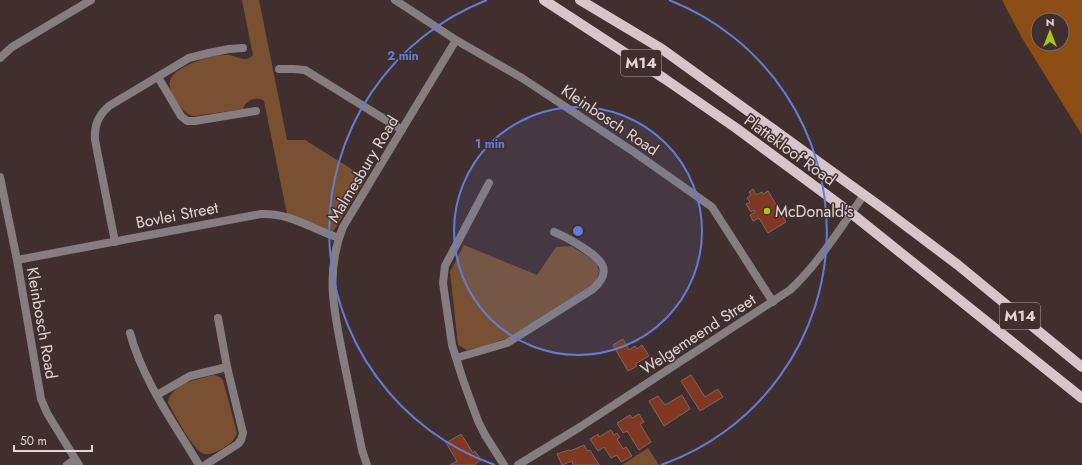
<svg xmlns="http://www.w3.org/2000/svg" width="1082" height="465" font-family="Jost,sans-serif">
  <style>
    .green { fill: #795132 }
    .forest { fill: #8b4d13; fill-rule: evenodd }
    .building { fill: #813822; stroke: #7b6761 }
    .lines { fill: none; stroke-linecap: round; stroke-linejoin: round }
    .minor { stroke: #867d80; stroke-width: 8 }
    .tertiary { stroke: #867d80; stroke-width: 8 }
    .primary { stroke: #d8c5cb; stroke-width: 10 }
    .ring { fill: none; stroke: #627dd7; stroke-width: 2 }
    .poi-dot { fill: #a9c71a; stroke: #412f2f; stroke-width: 1.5 }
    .labels { text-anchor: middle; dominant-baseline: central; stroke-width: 3; stroke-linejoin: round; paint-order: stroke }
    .shield { fill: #412f2f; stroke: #b1a3a3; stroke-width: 1 }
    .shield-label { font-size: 15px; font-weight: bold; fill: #e1d5d5 }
    .street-label { font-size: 16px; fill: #e1d5d5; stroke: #412f2f }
    .poi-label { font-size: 16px; fill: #e1d5d5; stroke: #412f2f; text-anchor: start }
    .centre { fill: #627dd7; stroke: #412f2f; stroke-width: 2 }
    .ring-label { font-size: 12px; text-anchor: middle; font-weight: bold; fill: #627dd7; stroke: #412f2f; stroke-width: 3; stroke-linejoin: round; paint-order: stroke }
  </style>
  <rect width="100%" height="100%" fill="#412f2f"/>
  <!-- green -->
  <path class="green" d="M242,0H259L287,140H305L366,178L333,232L287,214L264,101C256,96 246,100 243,109L194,116C187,115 182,110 178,103C174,97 168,88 170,81C173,66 216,53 230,55C238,57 246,63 253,55Z
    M464,245L537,275L556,247L571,246L596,261L599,271L596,282L508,338L484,346L467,350L458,345L450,272Z
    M214,375L220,377L223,380L237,433C234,442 228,445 220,450C215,452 210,455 205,454C194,453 174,413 168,403C170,384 198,379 214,375Z
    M648,448L659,465H622Z"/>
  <!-- forest -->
  <path class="forest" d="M1002,0H1082V135L1022,38ZM1038,20H1062V44H1038Z"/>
  <!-- building -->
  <path class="building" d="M753,189L756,195L762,192L763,194L768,191L786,222L768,233L759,218L753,221L750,215L755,212L754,210L751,212L746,204L750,202L747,198L751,195L749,192Z
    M623,339L629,350L635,346L637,349L642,345L649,356L635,364L637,366L628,371L613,345Z
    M691,375L705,397L718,389L723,397L700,411L681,381Z
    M682,395L690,409L664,426L649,401L658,396L665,405Z
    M639,414L644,422L640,424L651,442L639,450L627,431L623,433L617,423L630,415L632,418Z
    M611,430L614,435L617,433L620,437L617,439L623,449L626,447L632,456L621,462L617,455L611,458L604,447L598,451L590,439L598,434L599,437Z
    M461,434L473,453L475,451L481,460L474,465H450L457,461L446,443Z
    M584,445L587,451L590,450L599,465H573L572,461L562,465L557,454L569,450L570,451Z"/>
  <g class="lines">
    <!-- minor -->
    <path class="minor" d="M395,0L456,40L522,78L634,152L712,207L773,302
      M0,58L12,47L91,0
      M279,69H293L305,70L402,130
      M158,77L181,116L187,121H195L256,111
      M0,177L17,260L41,399L47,413L79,465
      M489,183L445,266L443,283L452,345L463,380L478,421L485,435L504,465
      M115,242L95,140C94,125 98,116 109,106L189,58L209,53L229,49L243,48
      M17,260L261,214C292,213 311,229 339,238
      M130,333C143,381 174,423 199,465
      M456,358L507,343L593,289C614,270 601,259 582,247C573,241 564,236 554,232
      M157,395L190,376L227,367
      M67,465L75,459
      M205,465L238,444L241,440L243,433L227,367L218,318
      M367,465L362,450C356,421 350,392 344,362C335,315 324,274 343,227L456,40"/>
    <!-- tertiary -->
    <path class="tertiary" d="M518,465L580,427L790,290C820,262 840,228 864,195"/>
    <!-- primary -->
    <path class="primary" d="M544,0L665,79L736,128L851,213L1082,398
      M580,0L662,49L885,210L958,265L1082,367"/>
  </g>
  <!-- distance rings -->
  <circle cx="578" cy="231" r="124" fill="#627dd7" fill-opacity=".12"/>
  <g class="ring">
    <circle cx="578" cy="231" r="124"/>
    <path d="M495 465A248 248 0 0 1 487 0M669 0A248 248 0 0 1 661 465"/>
  </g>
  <!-- markers -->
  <circle class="poi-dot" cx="767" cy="211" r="4"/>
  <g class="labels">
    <!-- shield labels -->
    <g class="shield">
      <rect x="621" y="50" width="40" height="26" rx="3"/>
      <rect x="1000" y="303" width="40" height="26" rx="3"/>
    </g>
    <g class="shield-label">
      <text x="641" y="63">M14</text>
      <text x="1020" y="316">M14</text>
    </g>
    <!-- street labels -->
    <g class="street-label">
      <text transform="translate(610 120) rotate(34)">Kleinbosch Road</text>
      <text transform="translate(790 150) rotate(36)">Plattekloof Road</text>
      <text transform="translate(363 169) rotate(-59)">Malmesbury Road</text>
      <text transform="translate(177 215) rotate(-11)">Bovlei Street</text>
      <text transform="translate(42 323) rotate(80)">Kleinbosch Road</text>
      <text transform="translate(698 334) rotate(-33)">Welgemeend Street</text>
    </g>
    <!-- poi labels -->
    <g class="poi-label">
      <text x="775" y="211">McDonald's</text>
    </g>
  </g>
  <circle cx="578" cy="231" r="6" class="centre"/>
  <g class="ring-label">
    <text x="403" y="60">2 min</text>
    <text x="490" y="148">1 min</text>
  </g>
  <!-- north arrow -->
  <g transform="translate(1050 32)"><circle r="19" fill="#412f2f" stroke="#817171"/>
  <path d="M0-3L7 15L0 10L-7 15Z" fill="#a9c71a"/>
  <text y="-6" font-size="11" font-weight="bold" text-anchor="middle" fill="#e1d5d5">N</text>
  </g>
  <!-- scale -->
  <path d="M14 445v6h78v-6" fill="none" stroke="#e1d5d5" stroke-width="2"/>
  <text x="20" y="445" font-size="12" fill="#e1d5d5" stroke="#412f2f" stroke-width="3" paint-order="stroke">50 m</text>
</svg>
